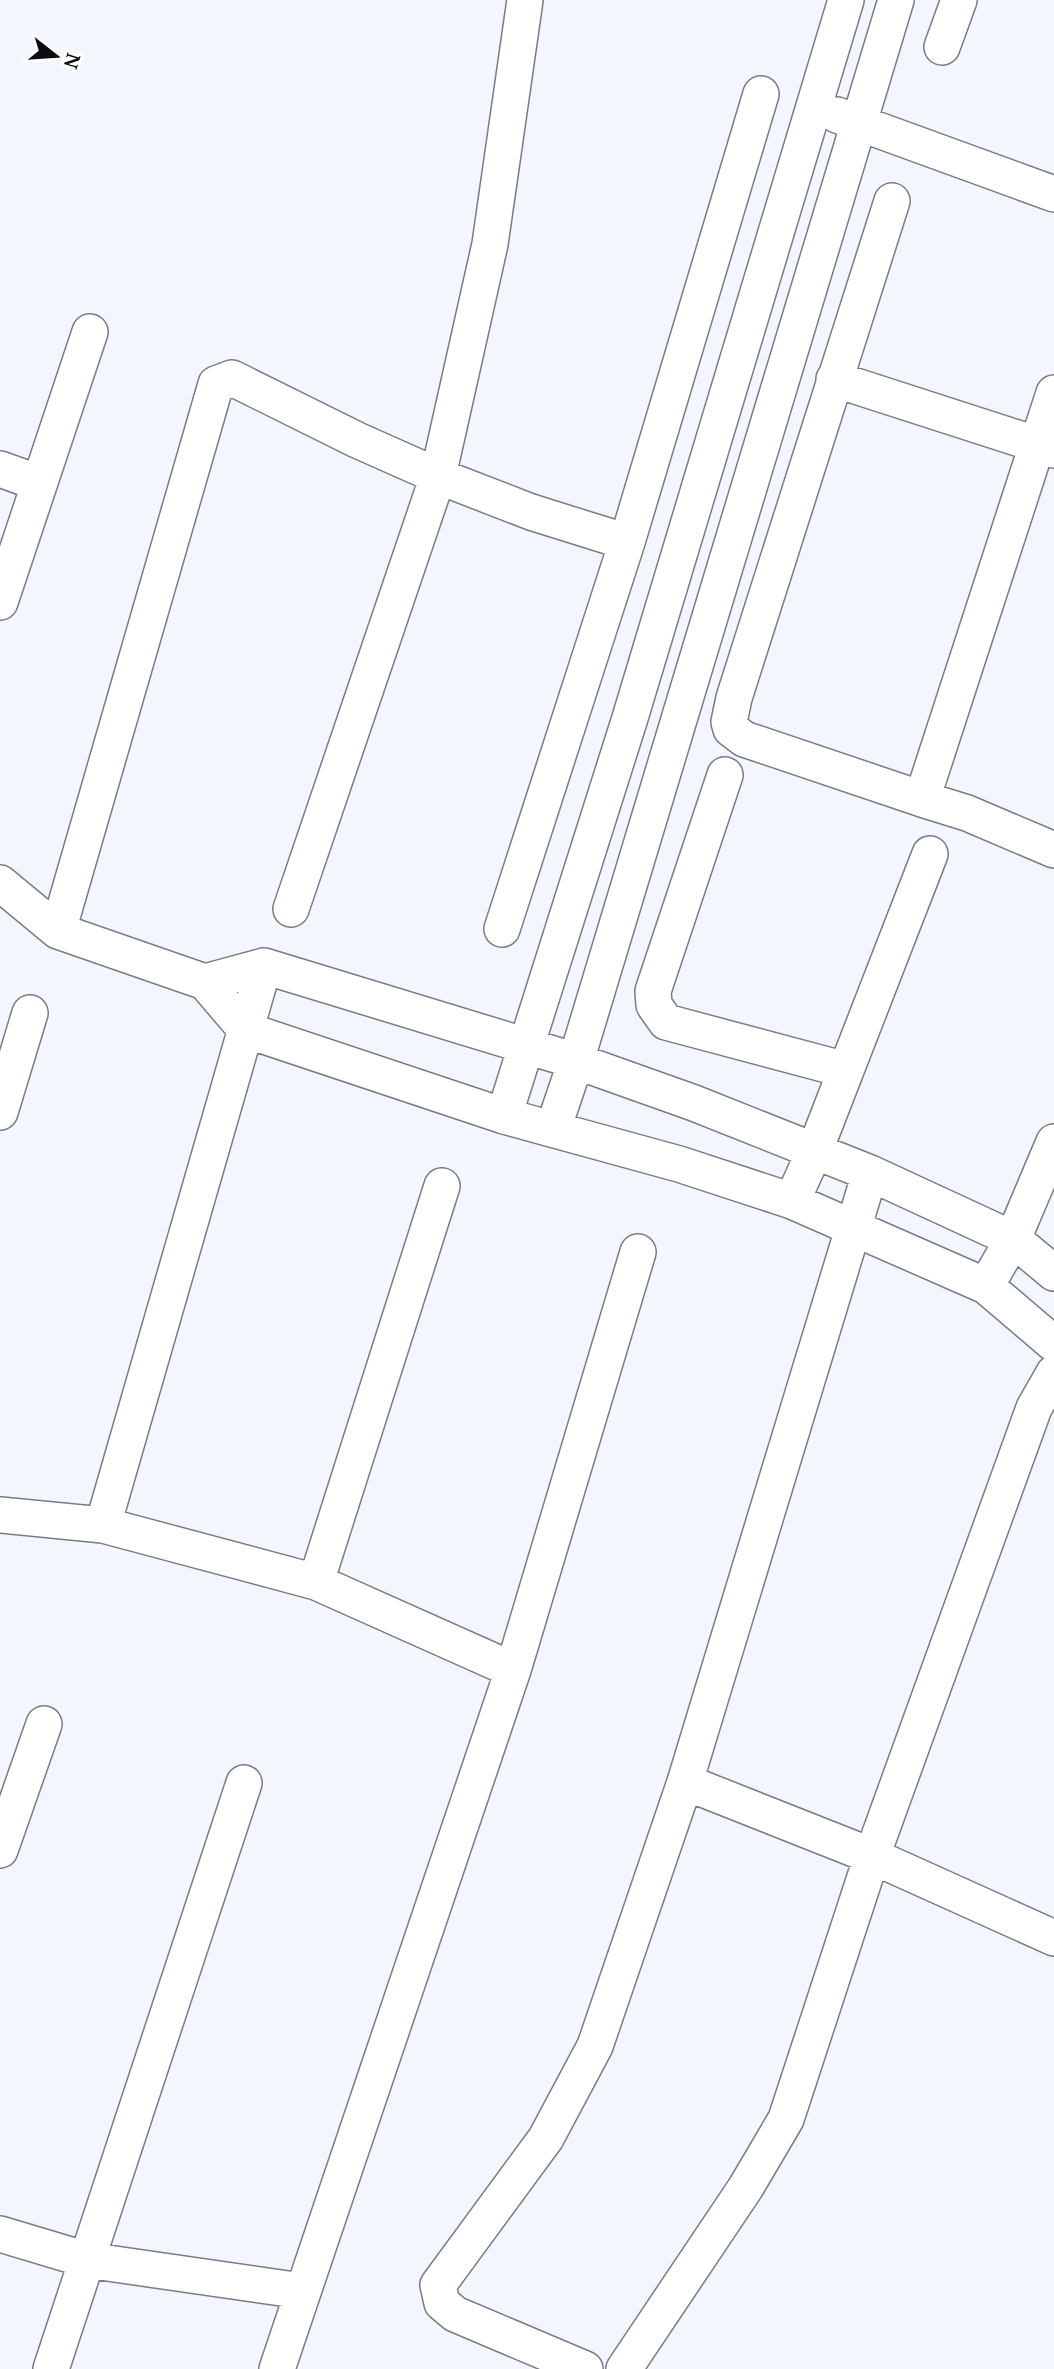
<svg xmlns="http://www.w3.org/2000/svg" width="1054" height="2369" font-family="'Noto Serif',serif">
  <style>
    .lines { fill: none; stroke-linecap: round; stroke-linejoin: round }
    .minor-casing { stroke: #797c86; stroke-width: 38 }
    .minor { stroke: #fff; stroke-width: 35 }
  </style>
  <rect width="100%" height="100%" fill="#f4f6fd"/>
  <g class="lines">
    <defs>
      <path id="minor" d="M942,47L959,0
        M837,115L1054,194
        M892,201L734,698L729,722L731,729L744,739L922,799
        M834,379L1054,450
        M1054,393L922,799L967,813L1054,850
        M0,469L39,483
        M0,602L90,332
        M725,775L653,991L654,1005L666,1022L846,1070
        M0,883L58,931L205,982L246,1030L504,1116L679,1164L792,1201L986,1286L1054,1344
        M291,909L438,476L531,512L627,542
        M502,929L627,542L761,94
        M58,931L216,384L232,378L357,440L438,476L490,244L525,0
        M205,982L264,966L576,1061L694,1103L870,1173L1013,1239L1054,1273
        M0,1112L30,1013
        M504,1116L630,718L846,0
        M553,1129L576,1061L896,0
        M792,1201L815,1150L930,854
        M986,1286L1013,1239L1054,1142
        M0,1515L103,1525L316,1582L513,1670
        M103,1525L264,966
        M316,1582L442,1186
        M685,1782L872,1856L1054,1938
        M0,1850L44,1724
        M0,2234L87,2260L302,2291
        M51,2369L244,1783
        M277,2369L513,1670L638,1252
        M585,2369L455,2314L442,2303L438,2285L546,2138L595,2046L685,1782L870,1173
        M624,2369L746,2187L786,2119L872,1856L1034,1408L1054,1373"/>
    </defs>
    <!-- minor casing -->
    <use href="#minor" class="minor-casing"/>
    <!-- minor -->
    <use href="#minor" class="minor"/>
  </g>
  <!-- north arrow -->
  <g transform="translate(56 56) rotate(107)" stroke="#ffffff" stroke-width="5" paint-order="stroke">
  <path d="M0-5L12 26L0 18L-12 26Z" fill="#0c0d10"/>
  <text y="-10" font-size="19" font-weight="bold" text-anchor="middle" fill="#0c0d10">N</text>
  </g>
</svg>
